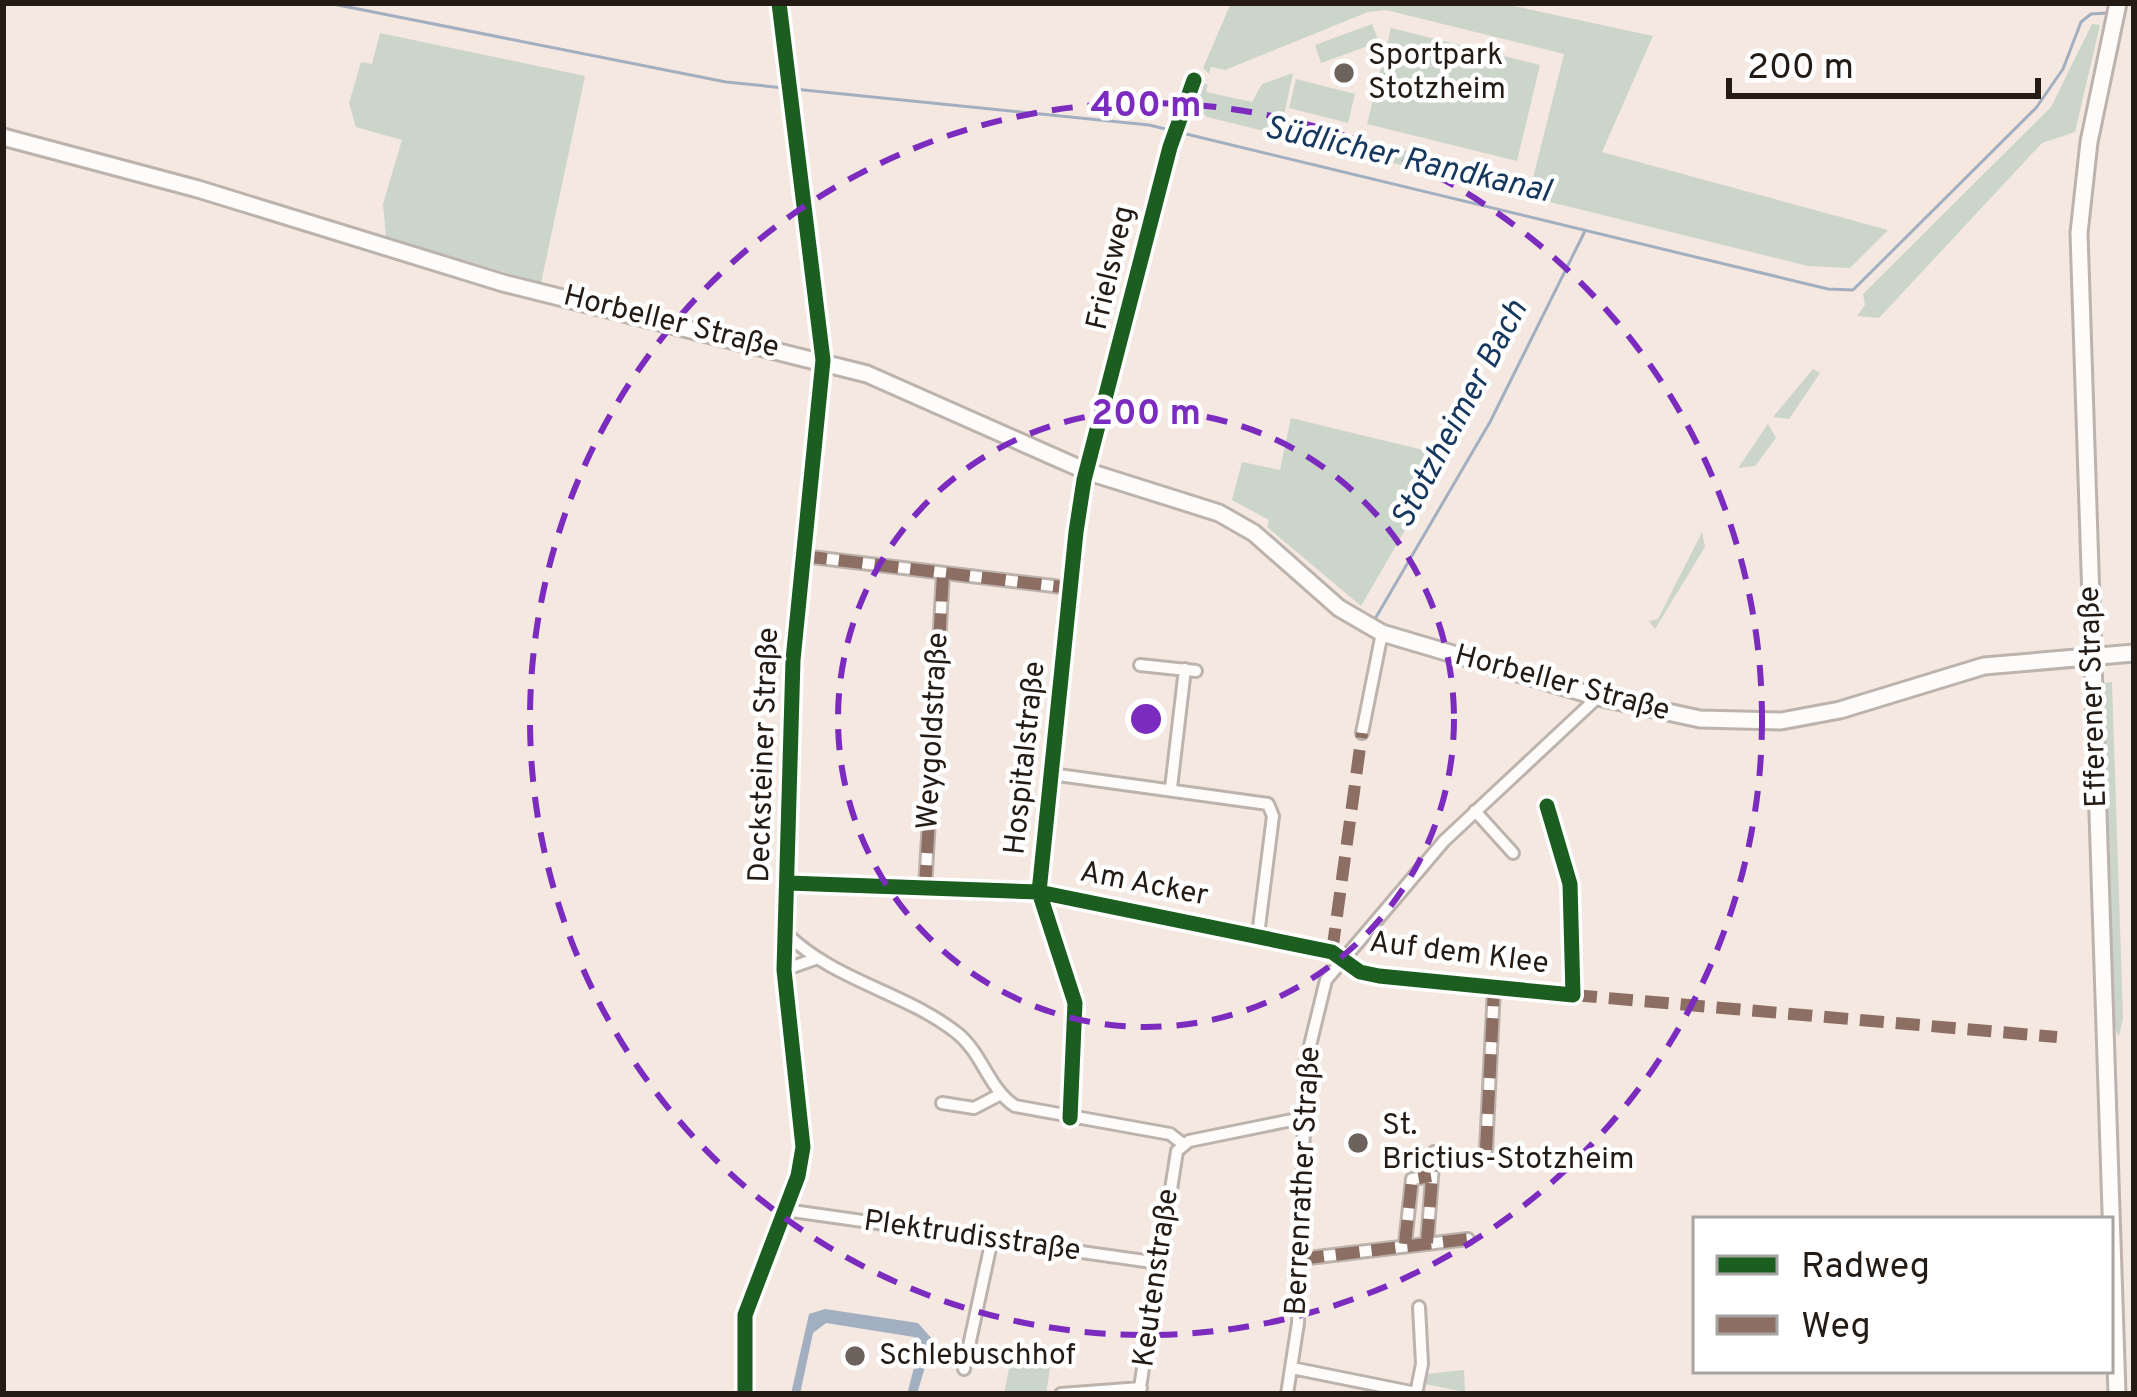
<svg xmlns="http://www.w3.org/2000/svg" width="2137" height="1397" font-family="Overpass,sans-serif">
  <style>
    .green { fill: #cbd5c9 }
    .water { fill: #a2afc0 }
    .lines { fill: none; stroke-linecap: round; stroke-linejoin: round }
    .stream { stroke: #a2afc0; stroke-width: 3 }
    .street-casing { stroke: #bdb3ad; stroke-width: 16 }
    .secondary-casing { stroke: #bdb3ad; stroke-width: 21 }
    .street { stroke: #fdfcfa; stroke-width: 10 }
    .secondary { stroke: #fdfcfa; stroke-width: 15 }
    .quiet { stroke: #8d6e63; stroke-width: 12; stroke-dasharray: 24 12; stroke-linecap: butt }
    .cycleway-casing { stroke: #fff; stroke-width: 22 }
    .cycleway { stroke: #1b5e20; stroke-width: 15 }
    .ring { fill: none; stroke: #7b2cbf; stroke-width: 6; stroke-dasharray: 21 15 }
    .poi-dot { fill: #6d635c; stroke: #fff; stroke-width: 4.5 }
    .labels { text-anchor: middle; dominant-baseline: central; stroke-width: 9; stroke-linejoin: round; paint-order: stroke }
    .poi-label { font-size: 30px; fill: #241b15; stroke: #fff; text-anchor: start }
    .street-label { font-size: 30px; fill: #241b15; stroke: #fff }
    .water-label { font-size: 33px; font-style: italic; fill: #16375e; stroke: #fff }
    .centre { fill: #7b2cbf; stroke: #fff; stroke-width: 6 }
    .ring-label { font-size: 36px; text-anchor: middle; font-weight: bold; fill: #7b2cbf; stroke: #fff; stroke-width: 9; stroke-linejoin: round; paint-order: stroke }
  </style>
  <rect width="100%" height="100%" fill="#f4e8e1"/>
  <!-- green -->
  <path class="green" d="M1231,3H1500L1653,36L1602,152L1888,230L1850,268L1808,266L1207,117L1191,102L1199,84H1208L1206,92L1252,102L1262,84L1293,73L1283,120L1532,182L1564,54L1386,10L1368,12L1225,70L1211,67L1209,74L1203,68Z
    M1372,24L1379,42L1321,63L1315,45Z
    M2092,24L2100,25L2075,132L2042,143L1879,318L1857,316L1865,305L1863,294L2051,107Z
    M1391,28L1540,65L1517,161L1367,124Z
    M380,33L585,76L541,283L386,237L383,204L402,140L356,127L349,103L361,62L372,64Z
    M1296,79L1355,94L1348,123L1289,108Z
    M1813,369L1820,373L1789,419L1773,417Z
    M1291,418L1448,456L1361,606L1267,527L1269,520L1232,500L1242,462L1280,470Z
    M1768,424L1776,438L1755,466L1738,468Z
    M1702,532L1705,547L1655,629L1649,621L1658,619Z
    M2112,682L2123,1019L2119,1036C2097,1010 2104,735 2103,683Z
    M1012,1354L1051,1361L1046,1394H1004Z
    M1464,1370L1465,1392L1425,1384L1426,1374Z"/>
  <!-- water -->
  <path class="water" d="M825,1309L918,1323L933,1340L917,1394L908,1391L919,1348L914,1337L826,1323L813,1333L800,1394H791L809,1314Z"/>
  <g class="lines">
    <!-- stream -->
    <path class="stream" d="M328,3L726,82L1149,125L1828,289L1853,290L2036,108L2063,69L2081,22L2091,14L2108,13
      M1375,619L1490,422L1585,231"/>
    <defs>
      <path id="street" d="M803,556L1070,588
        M1140,665L1196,671
        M1362,733L1382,633
        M1051,774L1268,804L1273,816L1258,935
        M1171,788L1185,669
        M1475,811L1513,853
        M788,883L1039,892L1332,952L1360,972L1379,976L1573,995L1570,884L1547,806
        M925,889L943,574
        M786,933C834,981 905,992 957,1033C983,1054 988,1088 1015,1106L1170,1134L1183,1144
        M784,970L815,959
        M942,1103L974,1108L999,1095
        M1070,1118L1075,1003L1039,892L1076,532L1084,480L1170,147L1194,80
        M1486,1150L1494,988
        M785,1210L1159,1263
        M1427,1243L1434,1152
        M1405,1244L1412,1179L1431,1176
        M1300,1259L1468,1239
        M1292,1368L1416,1393
        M964,1369L992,1239
        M745,1394V1315L798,1176L803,1147L784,970L793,660L823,360L793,109
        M1061,1394L1141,1388
        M1139,1394L1177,1151L1189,1141L1302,1118
        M1287,1394L1298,1323L1306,1062L1326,980L1444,841L1598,697
        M1416,1394L1422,1364L1419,1307"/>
      <path id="secondary" d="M3,137L198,189L503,283L867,374L1086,471L1219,513L1254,533L1339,608L1382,633L1598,697L1700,719L1781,721L1840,710L1984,666L2134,653
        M2117,1394L2079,233L2089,142L2118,3"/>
    </defs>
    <!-- street casing -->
    <use href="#street" class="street-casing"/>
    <!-- secondary casing -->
    <use href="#secondary" class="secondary-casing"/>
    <!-- street -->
    <use href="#street" class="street"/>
    <!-- secondary -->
    <use href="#secondary" class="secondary"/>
    <!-- quiet -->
    <path class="quiet" d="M803,556L1070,588
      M925,889L943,574
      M1332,952L1362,733
      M1573,995L2057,1037
      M1486,1150L1494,988
      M1427,1243L1434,1152
      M1405,1244L1412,1179L1431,1176
      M1300,1259L1468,1239"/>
    <defs>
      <path id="cycleway" d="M788,883L1039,892L1332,952L1360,972L1379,976L1573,995L1570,884L1547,806
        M1070,1118L1075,1003L1039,892L1076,532L1084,480L1170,147L1194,80
        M745,1394V1315L798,1176L803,1147L784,970L793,660L823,360L779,3"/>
    </defs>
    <!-- cycleway casing -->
    <use href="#cycleway" class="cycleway-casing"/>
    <!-- cycleway -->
    <use href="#cycleway" class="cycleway"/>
  </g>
  <!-- distance rings -->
  <g class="ring">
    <circle cx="1146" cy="719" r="308"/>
    <circle cx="1146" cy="719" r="616"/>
  </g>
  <!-- markers -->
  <g class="poi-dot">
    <circle cx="1344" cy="73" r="12"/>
    <circle cx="1358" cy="1143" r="12"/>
    <circle cx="855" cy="1356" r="12"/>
  </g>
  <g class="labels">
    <!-- poi labels -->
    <g class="poi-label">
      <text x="1368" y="56">Sportpark<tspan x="1368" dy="34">Stotzheim</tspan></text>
      <text x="1382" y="1126">St.<tspan x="1382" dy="34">Brictius-Stotzheim</tspan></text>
      <text x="879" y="1356">Schlebuschhof</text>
    </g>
    <!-- street labels -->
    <g class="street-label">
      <text transform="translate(1112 268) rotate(-77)">Frielsweg</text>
      <text transform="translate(671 323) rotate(14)">Horbeller Straße</text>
      <text transform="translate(1562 684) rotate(15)">Horbeller Straße</text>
      <text transform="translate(2094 697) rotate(-92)">Efferener Straße</text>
      <text transform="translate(934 731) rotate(-87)">Weygoldstraße</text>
      <text transform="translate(765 755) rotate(-88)">Decksteiner Straße</text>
      <text transform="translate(1026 758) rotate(-84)">Hospitalstraße</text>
      <text transform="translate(1144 885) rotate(11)">Am Acker</text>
      <text transform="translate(1459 954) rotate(7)">Auf dem Klee</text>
      <text transform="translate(1304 1181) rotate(-87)">Berrenrather Straße</text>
      <text transform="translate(972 1237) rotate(8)">Plektrudisstraße</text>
      <text transform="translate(1157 1278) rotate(-82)">Keutenstraße</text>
    </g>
    <!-- water labels -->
    <g class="water-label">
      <text transform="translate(1407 161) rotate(13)">Südlicher Randkanal</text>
      <text transform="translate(1461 415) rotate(-62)">Stotzheimer Bach</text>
    </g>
  </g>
  <circle cx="1146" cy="719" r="18" class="centre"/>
  <g class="ring-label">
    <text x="1146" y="116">400 m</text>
    <text x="1146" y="424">200 m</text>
  </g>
  <!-- border -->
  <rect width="2137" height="1397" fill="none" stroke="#241b15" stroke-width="12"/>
  <!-- legend -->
  <rect x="1693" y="1217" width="420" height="156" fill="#ffffff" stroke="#a7a4a1" stroke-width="3"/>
  <rect x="1717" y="1256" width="60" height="18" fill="#1b5e20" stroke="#a7a4a1" stroke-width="3"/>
  <text x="1801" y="1277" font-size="36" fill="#241b15">Radweg</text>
  <rect x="1717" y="1316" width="60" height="18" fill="#8d6e63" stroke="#a7a4a1" stroke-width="3"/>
  <text x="1801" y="1337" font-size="36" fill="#241b15">Weg</text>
  <!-- scale -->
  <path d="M1729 78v18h309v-18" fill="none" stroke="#241b15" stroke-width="6"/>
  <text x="1747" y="78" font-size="36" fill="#241b15" stroke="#ffffff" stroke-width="9" paint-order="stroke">200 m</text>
</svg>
